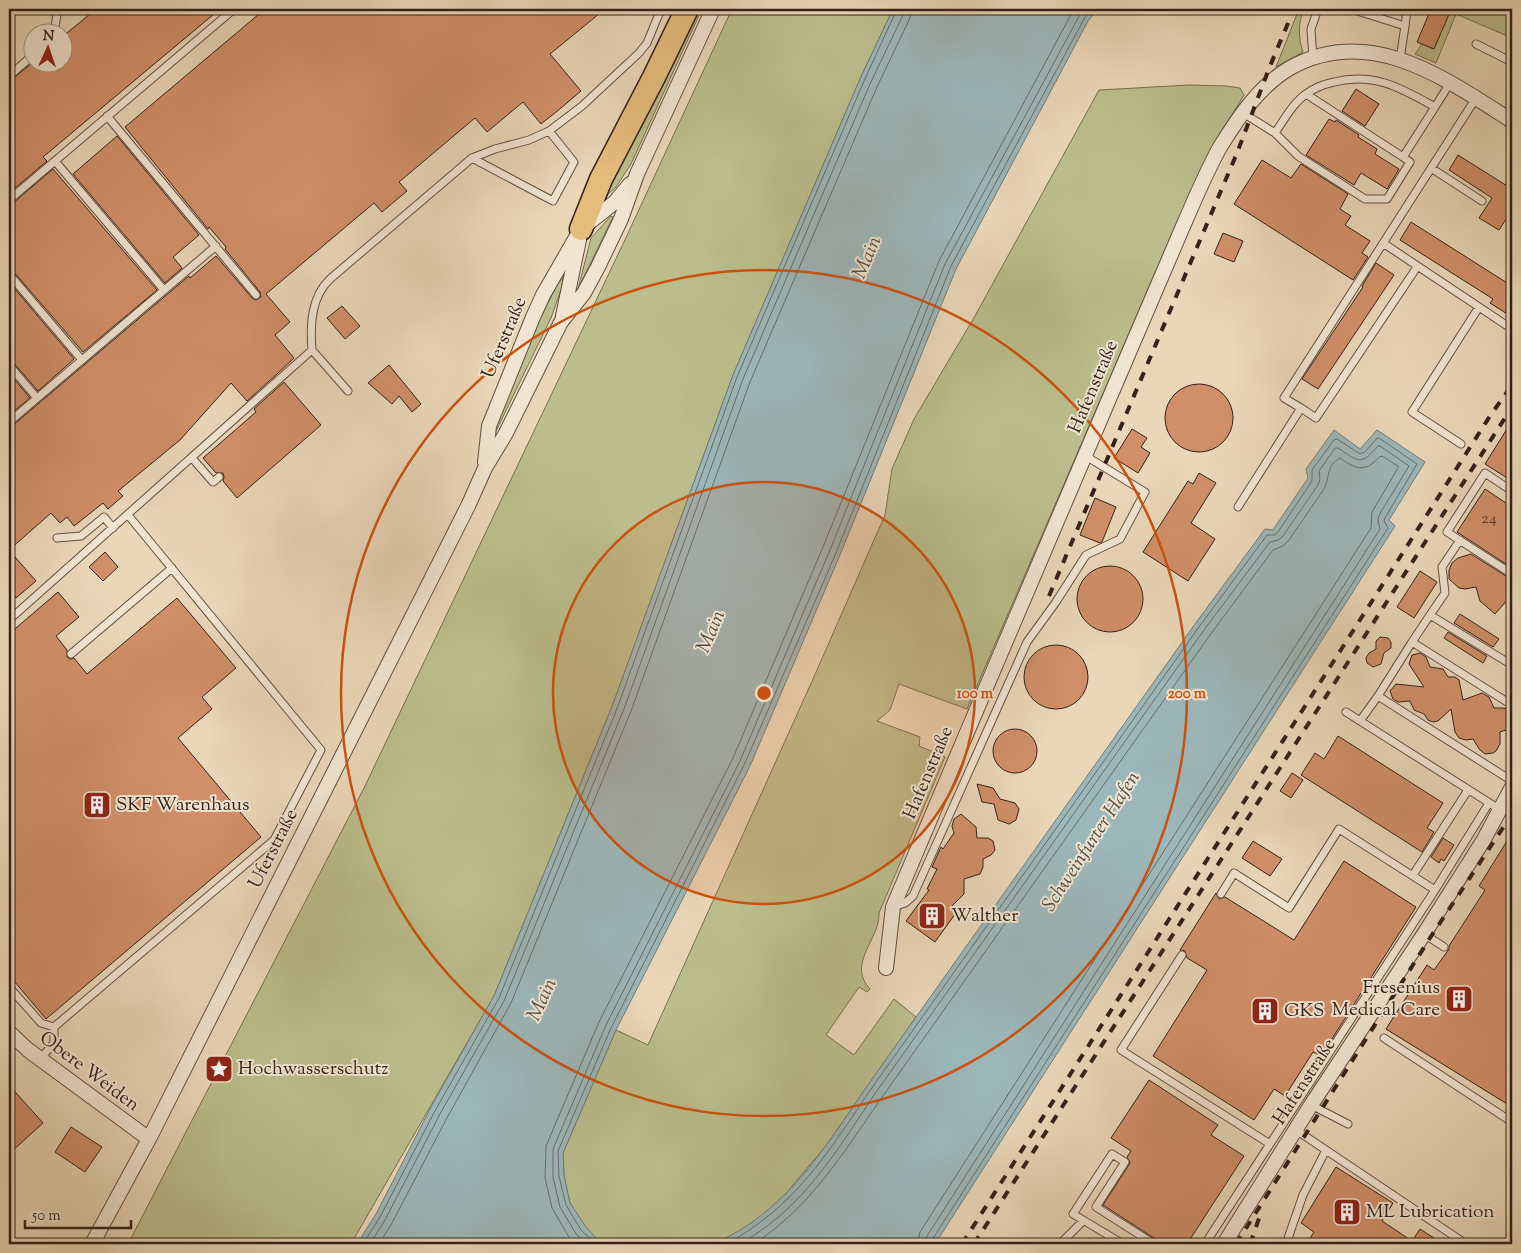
<svg xmlns="http://www.w3.org/2000/svg" width="1521" height="1253" font-family="'Sorts Mill Goudy',serif">
  <style>
    .green { fill: #bbbd8c; stroke: #786f52 }
    .water { fill: #9cb7b9; stroke: #727b79 }
    .lines { fill: none; stroke-linecap: round; stroke-linejoin: round }
    .shore { stroke: #686c69; stroke-width: 1 }
    .building { fill: #d08f69; stroke: #342119 }
    .lane-casing { stroke: #624e41; stroke-width: 9 }
    .street-casing { stroke: #624e41; stroke-width: 16 }
    .primary-casing { stroke: #342119; stroke-width: 25 }
    .lane { stroke: #f1e5d1; stroke-width: 7 }
    .street { stroke: #f1e5d1; stroke-width: 14 }
    .primary { stroke: #e5bc7c; stroke-width: 22 }
    .rail { stroke: #342119; stroke-width: 4; stroke-dasharray: 9 9; stroke-linecap: butt }
    .ring { fill: none; stroke: #cd510e; stroke-width: 2.5 }
    .labels { text-anchor: middle; dominant-baseline: central; stroke-width: 4; stroke-linejoin: round; paint-order: stroke }
    .number-label { font-size: 16px; fill: #5b3c2d }
    .street-label { font-size: 19px; fill: #342119; stroke: #f1e5d1 }
    .poi-label { font-size: 19px; fill: #342119; stroke: #f1e5d1; text-anchor: start }
    .water-label { font-size: 20px; font-style: italic; fill: #534e49; stroke: #f1e5d1 }
    .centre { fill: #cd510e; stroke: #f1e5d1; stroke-width: 2.5 }
    .ring-label { font-size: 15px; text-anchor: middle; font-weight: bold; fill: #cd510e; stroke: #f1e5d1; stroke-width: 4; stroke-linejoin: round; paint-order: stroke }
  </style>
  <rect width="100%" height="100%" fill="#ead7b8"/>
  <filter id="stains"><feTurbulence type="fractalNoise" baseFrequency=".004" numOctaves="4"/><feColorMatrix values="0 0 0 0 .2 0 0 0 0 .09 0 0 0 0 .02 0 0 0 .5 -.17"/></filter>
  <radialGradient id="worn" r=".72"><stop offset=".6" stop-color="#630" stop-opacity="0"/><stop offset="1" stop-color="#630" stop-opacity=".3"/></radialGradient>
  <!-- green -->
  <path class="green" d="M697,9H702L631,164L616,187L605,197V195Z
    M732,9H893L860,79L733,375L613,704L494,996L351,1244H128L365,786L623,244Z
    M1299,9H1304C1298,22 1298,38 1303,52L1276,67Z
    M1447,9H1512V38L1456,14L1436,63L1415,54L1422,44L1434,49L1449,14L1450,10Z
    M1189,85L1226,86L1240,88L1244,95L1217,139L1177,222L967,709L899,684L890,710L877,721L920,737L919,746L945,757L879,913C880,940 846,964 870,989L867,992L859,987L826,1035L854,1055L894,999L916,1017L825,1147L782,1198L758,1219L740,1231L714,1244H607L597,1239L585,1227L570,1203L564,1176L563,1153L616,1030L648,1045L813,679L885,515L892,469L914,419L975,316L1099,90Z
    M611,216L613,217L611,221L578,289L591,238Z
    M563,277L562,287L551,318L496,431L495,428L536,327L557,285Z"/>
  <!-- water -->
  <path class="water" d="M893,9H1098L1088,21L956,269L840,555L750,766L616,1030L563,1153L564,1176L570,1203L586,1227L597,1239L607,1244H357L376,1214L431,1107L494,996L613,704L733,375L860,79Z
    M1334,430L1360,449L1377,430L1425,462L1389,520L1395,526L935,1244H714C785,1212 823,1151 865,1089L1195,624L1265,529L1273,530L1308,478L1306,469Z"/>
  <g class="lines">
    <!-- shore -->
    <path class="shore" d="M363,1244L380,1217L436,1109L499,998L618,706L737,377L864,81L897,9
      M370,1244L385,1220L441,1112L504,1001L624,709L743,379L870,84L903,15L904,9
      M379,1244L392,1223L448,1116L511,1003L631,711L750,382L877,87L910,18L911,9
      M576,1244L569,1237L552,1208L545,1178L546,1146L599,1022L733,758L823,547L939,261L1074,9
      M587,1244L576,1234L560,1207L553,1177V1149L606,1025L740,761L830,550L945,264L1083,9
      M596,1244L581,1230L566,1205L559,1176L558,1151L611,1028L745,763L836,553L951,266L1084,19L1091,9
      M726,1244C794,1208 827,1154 869,1092L1199,627L1267,535H1274L1278,532L1312,481V470L1334,440L1337,439L1360,454L1365,452L1377,438H1379L1417,464L1385,518L1384,521L1388,528L932,1240L931,1244
      M739,1244C800,1212 837,1151 874,1095L1204,630L1270,542L1278,540L1283,536L1318,485L1320,479L1319,471L1335,448H1338C1358,461 1360,467 1378,446H1380L1409,466L1379,515L1378,521L1380,529L927,1236L925,1244
      M754,1244C811,1206 842,1155 880,1100L1210,635L1273,550L1283,546L1289,540L1324,489C1330,477 1326,466 1340,458C1350,465 1361,473 1373,463C1377,460 1378,457 1382,456L1398,466V468L1372,512L1371,528L920,1232L917,1244"/>
  </g>
  <!-- building -->
  <path class="building" d="M96,9H220L43,157L47,161L9,193V82L33,62H62V37Z
    M265,9H605L550,54L581,91L561,108L541,124L523,102L487,132L475,118L399,182L407,191L382,212L374,203L266,294L290,322L275,335L294,358L277,374L247,401L231,383L180,440L118,491L123,496L108,509L103,503L74,526L67,517L60,523L51,513L9,550V427L12,426L189,276L190,278L216,256L252,298L256,300L261,297L260,292L225,249L226,247L209,227L208,229L125,127Z
    M1431,9H1437L1449,14L1434,49L1417,42Z
    M1356,89L1379,104L1365,126L1342,111Z
    M1329,119L1335,122L1336,120L1359,135L1358,137L1377,149L1375,154L1399,169L1387,189L1361,173L1354,185L1306,155Z
    M117,136L199,235L173,257L182,268L165,283L73,174Z
    M1458,155L1512,189V210L1499,230L1479,218L1492,198L1449,170Z
    M1262,160L1291,178L1301,164L1348,194L1340,209L1351,216L1345,225L1370,241L1362,253L1368,257L1353,280L1234,204Z
    M53,169L157,290L83,352L13,271L9,269V205L12,204Z
    M1411,222L1512,286V317L1490,303L1493,299L1400,240Z
    M1223,233L1243,241L1234,262L1214,254Z
    M1376,263L1394,275L1318,389L1302,379L1363,287L1362,286Z
    M9,282L74,359L38,391L13,362L9,360Z
    M342,306L360,326L345,339L327,318Z
    M389,365L421,404L412,412L399,396L392,404L368,383Z
    M9,373L30,398L9,415Z
    M284,382L321,425L237,498L223,481L224,477L223,473H216L203,458L256,412L254,409Z
    M1165 418a34 34 0 1 1 68 0a34 34 0 1 1-68 0Z
    M1512,421V481L1485,464Z
    M1132,429L1147,438L1141,447L1150,453L1138,473L1114,458Z
    M1199,473L1216,483L1191,523L1215,539L1188,581L1143,552L1188,481L1193,484Z
    M1485,489L1512,507V568L1457,532Z
    M1095,498L1116,507L1102,542L1100,543L1080,535Z
    M9,550L36,581L16,598L9,589Z
    M105,552L118,567L103,581L89,567Z
    M1471,554L1509,578L1510,591L1509,598L1495,614L1480,601L1476,587L1465,589L1459,588L1449,579V570L1452,563L1458,558Z
    M1077 599a33 33 0 1 1 66 0a33 33 0 1 1-66 0Z
    M1420,571L1437,582L1414,618L1397,607Z
    M58,592L79,617L56,636L67,650V657L70,659L74,658L87,674L177,598L236,668L202,697L212,709L178,738L261,837L46,1019L9,975V634Z
    M1460,614L1499,639L1493,647L1454,623Z
    M1448,632L1487,656L1483,663L1444,638Z
    M1380,637L1388,638L1391,642V648L1384,653L1381,664L1373,667L1367,663L1366,658L1369,653L1376,649V641Z
    M1024 677a32 32 0 1 1 64 0a32 32 0 1 1-64 0Z
    M1420,653L1426,657L1430,667L1443,669L1448,677H1455L1459,680L1463,700L1482,693L1489,697L1494,708H1504L1512,711V728L1500,732V744L1496,751L1493,753L1485,754L1479,749L1473,739L1466,740L1459,738L1455,732L1451,709L1438,721L1433,722L1428,720L1424,714L1414,710L1410,701L1398,702L1393,699L1390,691L1396,684L1424,687L1409,664L1412,655Z
    M993 751a22 22 0 1 1 44 0a22 22 0 1 1-44 0Z
    M1338,736L1443,803L1427,828L1434,832L1422,852L1301,775L1315,753L1324,759Z
    M1292,773L1303,780L1291,798L1280,791Z
    M977,784L993,788L1000,799L1015,803L1019,809L1016,820L1009,824L998,820L994,804L982,802Z
    M961,814L976,827L977,838H988L993,841L995,850L991,855L983,859V867L980,874L964,879V894L952,906L958,910L935,942L906,921L929,890L927,889L937,869L932,867L941,847L943,849L954,833L952,826L954,819Z
    M1512,833V1107L1386,1029L1427,965L1434,970L1449,949V946L1485,890L1479,886Z
    M1443,838L1454,845L1444,861L1441,859L1439,863L1431,857Z
    M1253,841L1282,859L1270,876L1242,858Z
    M1344,861L1416,907L1321,1056L1313,1052L1285,1096L1274,1089L1254,1120L1153,1056L1207,970L1187,958L1185,951L1180,950L1216,893L1219,899L1225,897L1294,940Z
    M1149,1080L1218,1125L1211,1135L1244,1156L1187,1244H1159L1157,1240L1103,1205L1130,1163L1127,1157L1131,1151L1111,1138Z
    M9,1085L43,1123L9,1154Z
    M71,1127L102,1147L85,1172L55,1152Z
    M1336,1167L1393,1203L1382,1221L1412,1241L1420,1229L1443,1244H1321L1310,1238L1314,1232L1301,1223Z"/>
  <g class="lines">
    <defs>
      <path id="lane" d="M1351,9L1405,26L1400,59
        M1405,26L1407,9
        M54,32L58,9
        M1476,44L1512,62
        M1313,59L1311,29L1318,9
        M9,76L32,56
        M1435,107L1450,83
        M1243,113L1275,133L1298,156L1365,199H1387L1410,162L1403,157
        M107,116L256,295
        M1275,133C1284,120 1293,103 1306,94C1314,88 1325,84 1334,82C1374,72 1401,88 1435,107L1403,157L1306,94
        M472,158L553,201L574,162L549,131
        M55,161L164,290
        M1431,168L1482,201
        M9,200L234,9
        M1383,243L1512,329
        M9,274L82,360
        M312,350C310,325 311,297 330,279L472,158L495,149L529,140L549,131L582,106L639,53L647,43L661,9
        M9,365L37,398
        M1301,408L1316,418L1417,267
        M9,422L216,246
        M1461,444L1412,412L1479,307
        M192,458L213,482L219,477
        M1512,491L1485,473L1447,532L1512,574
        M1238,507L1301,408L1284,398L1476,98
        M57,538L81,536L104,517L113,528
        M1430,615L1445,593L1442,567L1460,540
        M9,620L312,350L348,391
        M1412,642L1430,615L1512,665
        M71,654L172,568
        M1512,705L1412,642L1378,696L1512,781
        M1346,712L1499,809
        M1360,721L1378,696
        M1413,875L1468,790
        M1221,894L1234,873L1289,908L1339,829L1435,890
        M893,907L905,903L913,896L1027,642L1056,602L1086,555L1120,539L1145,492L1084,455
        M1424,934L1444,947
        M1182,955L1121,1050L1270,1144
        M9,987L41,1023L54,1027
        M1384,1038L1512,1122
        M40,1059L54,1043V1027L274,840L321,750L128,515
        M1311,1105L1348,1124
        M1296,1130L1466,1244
        M1060,1244L1083,1221
        M1123,1244L1073,1214L1112,1154L1125,1162L1096,1207L1154,1244
        M1205,1244L1435,890L1489,803
        M1286,1244L1303,1195L1326,1150"/>
      <path id="street" d="M563,316L579,240
        M485,462L489,426L533,317L543,295L581,229L615,202L630,184
        M886,968L893,907C967,733 1040,558 1115,385C1136,336 1157,287 1178,238C1191,208 1204,176 1220,147C1238,118 1259,86 1290,68C1370,23 1446,79 1512,121
        M9,1032L28,1050L149,1139
        M92,1244L149,1139L468,506L485,468L506,433L561,322L584,293L598,267L621,219L637,174L713,9
        M1224,1244L1311,1105L1424,934L1483,841L1512,787"/>
      <path id="primary" d="M581,229L601,179L654,77L687,9"/>
    </defs>
    <!-- lane casing -->
    <use href="#lane" class="lane-casing"/>
    <!-- street casing -->
    <use href="#street" class="street-casing"/>
    <!-- primary casing -->
    <use href="#primary" class="primary-casing"/>
    <!-- lane -->
    <use href="#lane" class="lane"/>
    <!-- street -->
    <use href="#street" class="street"/>
    <!-- primary -->
    <use href="#primary" class="primary"/>
    <!-- rail -->
    <path class="rail" d="M1049,596L1237,153L1270,66L1294,9
      M962,1244L1490,416L1512,385
      M974,1244L1512,407
      M1236,1244L1430,938L1512,814
      M1250,1244L1262,1210"/>
  </g>
  <!-- distance rings -->
  <circle cx="764" cy="693" r="211" fill="#cd510e" fill-opacity=".12"/>
  <g class="ring">
    <circle cx="764" cy="693" r="211"/>
    <circle cx="764" cy="693" r="423"/>
  </g>
  <!-- icons -->
  <defs>
    <symbol id="building-square" viewBox="-11 -11 22 22"><rect x="-9" y="-9" width="18" height="18" rx="4" fill="#8f2418" stroke="#f1e5d1"/><path d="M-4-6H4V6H1V3H-1V6H-4ZM-2.5-4.3h1.7v1.8h-1.7ZM.8-4.3h1.7v1.8H.8ZM-2.5-1h1.7V.8h-1.7ZM.8-1h1.7V.8H.8Z" fill="#fff"/></symbol>
    <symbol id="sight-square" viewBox="-11 -11 22 22"><rect x="-9" y="-9" width="18" height="18" rx="4" fill="#8f2418" stroke="#f1e5d1"/><path d="M0-6L1.8-2.2L6-1.7L2.9 1.2L3.7 5.4L0 3.3L-3.7 5.4L-2.9 1.2L-6-1.7L-1.8-2.2Z" fill="#fff"/></symbol>
  </defs>
  <g fill-rule="evenodd">
    <use href="#building-square" x="81" y="789" width="32" height="32"/>
    <use href="#building-square" x="916" y="900" width="32" height="32"/>
    <use href="#building-square" x="1443" y="983" width="32" height="32"/>
    <use href="#building-square" x="1249" y="995" width="32" height="32"/>
    <use href="#sight-square" x="203" y="1053" width="32" height="32"/>
    <use href="#building-square" x="1331" y="1196" width="32" height="32"/>
  </g>
  <g class="labels">
    <!-- number labels -->
    <g class="number-label">
      <text x="1489" y="519">24</text>
    </g>
    <!-- street labels -->
    <g class="street-label">
      <text transform="translate(505 338) rotate(-67)">Uferstraße</text>
      <text transform="translate(1094 387) rotate(-67)">Hafenstraße</text>
      <text transform="translate(929 773) rotate(-67)">Hafenstraße</text>
      <text transform="translate(274 849) rotate(-63)">Uferstraße</text>
      <text transform="translate(89 1072) rotate(37)">Obere Weiden</text>
      <text transform="translate(1305 1082) rotate(-57)">Hafenstraße</text>
    </g>
    <!-- poi labels -->
    <g class="poi-label">
      <text x="116" y="805">SKF Warenhaus</text>
      <text x="951" y="916">Walther</text>
      <text x="1440" y="988" text-anchor="end">Fresenius<tspan x="1440" dy="22">Medical Care</tspan></text>
      <text x="1284" y="1011">GKS</text>
      <text x="238" y="1069">Hochwasserschutz</text>
      <text x="1366" y="1212">ML Lubrication</text>
    </g>
    <!-- water labels -->
    <g class="water-label">
      <text transform="translate(868 258) rotate(-67)">Main</text>
      <text transform="translate(712 632) rotate(-67)">Main</text>
      <text transform="translate(1092 842) rotate(-57)">Schweinfurter Hafen</text>
      <text transform="translate(543 1000) rotate(-65)">Main</text>
    </g>
  </g>
  <circle cx="764" cy="693" r="8" class="centre"/>
  <g class="ring-label">
    <text x="975" y="698">100 m</text>
    <text x="1187" y="698">200 m</text>
  </g>
  <!-- margin -->
  <rect width="1521" height="1253" fill="none" stroke="#ead7b8" stroke-width="30"/>
  <rect x="10" y="10" width="1501" height="1233" fill="none" stroke="#342119" stroke-width="2.5"/>
  <rect x="15" y="15" width="1491" height="1223" fill="none" stroke="#342119"/>
  <!-- north arrow -->
  <g transform="translate(48 48) rotate(3)"><circle r="24" fill="#f1e5d1" stroke="#a59787"/>
  <path d="M0-4L9 19L0 12L-9 19Z" fill="#8f2418"/>
  <text y="-8" font-size="14" font-weight="bold" text-anchor="middle" fill="#342119">N</text>
  </g>
  <!-- scale -->
  <path d="M25 1220v8h106v-8" fill="none" stroke="#342119" stroke-width="2.5"/>
  <text x="32" y="1220" font-size="15" fill="#342119" stroke="#f1e5d1" stroke-width="4" paint-order="stroke">50 m</text>
  <rect width="100%" height="100%" filter="url(#stains)"/>
  <rect width="100%" height="100%" fill="url(#worn)"/>
</svg>
